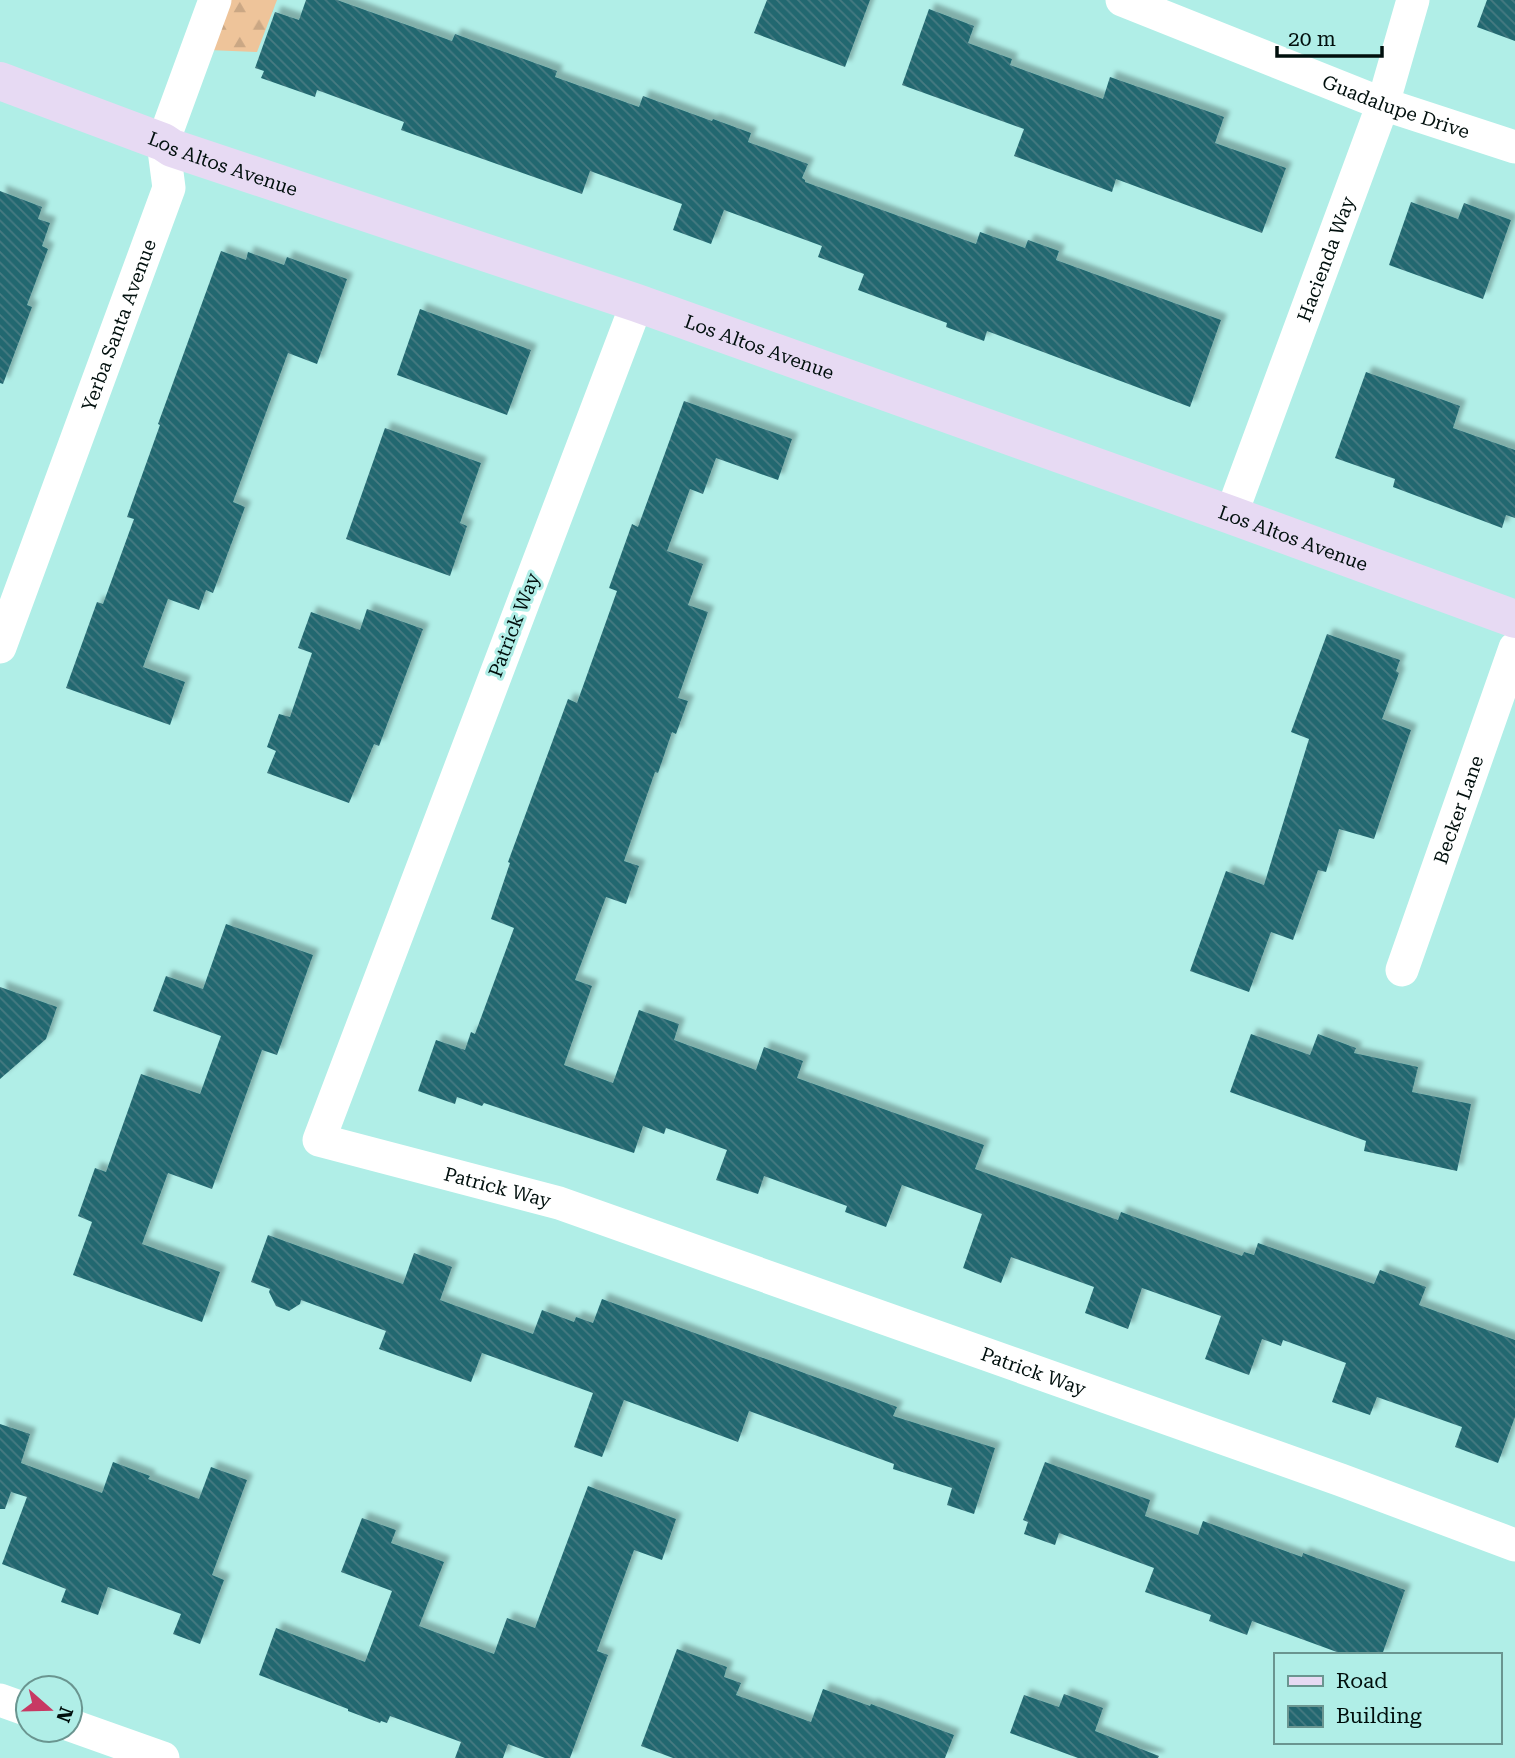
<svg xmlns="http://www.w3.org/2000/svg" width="1515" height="1758" font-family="'Roboto Serif',serif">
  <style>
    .forest { fill: url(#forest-firs) }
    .building { fill: url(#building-back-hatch); filter: url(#shadow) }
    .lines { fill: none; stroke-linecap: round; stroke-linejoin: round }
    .street { stroke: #fff; stroke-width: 33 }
    .secondary { stroke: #e7daf3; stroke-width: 38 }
    .labels { text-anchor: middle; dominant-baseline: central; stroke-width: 6; stroke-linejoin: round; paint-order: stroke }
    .street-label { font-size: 19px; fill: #000f0d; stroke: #b0eee7 }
  </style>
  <defs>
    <pattern id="forest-firs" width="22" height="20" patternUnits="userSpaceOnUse" patternTransform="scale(1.75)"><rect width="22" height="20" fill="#eec49a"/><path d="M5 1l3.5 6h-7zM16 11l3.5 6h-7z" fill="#caa784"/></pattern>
    <pattern id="building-back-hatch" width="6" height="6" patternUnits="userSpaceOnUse" patternTransform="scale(1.75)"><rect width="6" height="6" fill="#236770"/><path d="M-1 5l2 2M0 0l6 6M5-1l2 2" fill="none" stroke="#477b82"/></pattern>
    <filter id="shadow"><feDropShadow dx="6" dy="-6" stdDeviation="2" flood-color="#0004"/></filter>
  </defs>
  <rect width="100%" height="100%" fill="#b0eee7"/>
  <!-- forest -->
  <path class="forest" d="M205,0H277L257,52L185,49Z"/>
  <!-- building -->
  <path class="building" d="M306,0H337L452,41L455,34L557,71L555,77L639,107L643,96L712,121L713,119L751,133L748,142L808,164L802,178L805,180V182L976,244L980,232L1025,248L1028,240L1059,251L1056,260L1221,320L1190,407L987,331L984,341L946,327L947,323L858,290L864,274L818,257L822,246L724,210L711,244L673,230L682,204L590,171L582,194L401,130L404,122L317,90L315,97L261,78L264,71L255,68L275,12L299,20Z
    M767,0H870L845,67L754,33Z
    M1487,0H1515V41L1477,27Z
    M929,9L974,26L968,43L1012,59L1010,65L1103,99L1110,77L1224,117L1215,143L1286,168L1262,233L1116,179L1112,192L1014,156L1024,129L902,85Z
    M0,191L42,207L38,219L50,223L42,246L48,249L27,305L32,307L3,384L0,383Z
    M1411,202L1458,219L1464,203L1511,220L1483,299L1389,265Z
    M221,251L246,260L248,252L284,265L287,257L347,279L317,364L288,353L233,502L245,507L213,593L206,590L199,610L168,599L143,667L185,682L170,725L66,688L97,602L103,604L134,519L127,517L160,425L158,424Z
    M420,309L531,350L507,415L397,375Z
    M1366,372L1460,406L1453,428L1515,450V518L1506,515L1502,528L1393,487L1395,479L1335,458Z
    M684,401L792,439L778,480L716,458L703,494L690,489L667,551L703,564L688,605L708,612L678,698L688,701L676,734L672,732L658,773L655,772L624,861L639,866L626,904L606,897L575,980L592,986L564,1065L613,1083L639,1010L679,1024L674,1040L756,1070L764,1047L803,1061L797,1078L984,1145L975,1169L1118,1220L1121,1212L1242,1256L1244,1252L1254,1255L1258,1243L1374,1284L1380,1270L1426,1287L1419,1305L1515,1340V1417L1498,1463L1455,1447L1462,1427L1377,1397L1370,1415L1332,1402L1346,1363L1283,1340L1281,1346L1262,1339L1249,1375L1205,1359L1221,1316L1142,1288L1128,1329L1085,1313L1094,1287L1011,1257L1001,1283L963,1268L982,1214L902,1185L886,1227L845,1212L847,1206L764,1176L758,1194L716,1180L727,1150L666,1128L664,1134L643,1126L634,1153L484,1103L482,1106L457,1097L455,1104L418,1091L436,1040L465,1050L471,1032L475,1034L514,928L491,919L510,863L508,862L568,699L577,703L617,591L609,588L632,524L638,527Z
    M385,428L481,463L460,523L467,526L450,576L346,539Z
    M367,609L423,629L379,746L374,744L349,803L267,773L276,751L267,747L279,714L290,717L312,653L298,648L311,612L360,630Z
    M1327,634L1400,660L1396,671L1399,673L1382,719L1411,730L1374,839L1339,829L1326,872L1318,870L1293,940L1271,932L1249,992L1190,971L1226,871L1264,885L1309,739L1291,732Z
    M226,924L313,955L277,1055L262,1050L212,1189L168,1173L142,1244L220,1272L202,1322L73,1275L92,1222L78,1216L95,1168L106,1172L141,1074L200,1094L221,1036L153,1011L166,976L203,989Z
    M0,987L57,1007L46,1039L0,1079Z
    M1251,1034L1310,1055L1318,1034L1356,1048L1354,1053L1418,1067L1412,1092L1471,1104L1457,1171L1364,1151L1366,1141L1230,1092Z
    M268,1235L403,1284L414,1253L452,1267L440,1300L533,1334L542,1310L574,1322L576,1317L593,1323L602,1299L897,1407L893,1416L995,1448L974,1514L947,1505L952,1488L893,1469L894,1464L749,1411L738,1442L624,1400L602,1457L574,1447L593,1393L482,1353L471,1382L379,1349L386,1331L301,1300L300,1304L289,1311L276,1306L269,1292L270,1289L251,1282Z
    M0,1424L30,1434L21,1463L102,1493L113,1462L150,1476L148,1479L199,1499L211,1467L247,1480L212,1575L224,1580L200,1644L173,1634L181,1614L108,1587L98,1615L61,1602L66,1589L2,1564L27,1497L11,1492L5,1509H0Z
    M1045,1462L1150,1500L1145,1516L1198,1535L1203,1521L1302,1557L1303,1553L1405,1590L1382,1655H1345L1252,1621L1247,1635L1209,1621L1211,1615L1145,1592L1154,1568L1059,1533L1055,1545L1024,1534L1028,1522L1023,1520Z
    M588,1486L676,1519L662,1560L634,1550L597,1651L608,1655L570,1758H545L508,1744L503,1758H455L461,1742L390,1716L387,1723L381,1721L380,1723L348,1711V1709L259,1675L276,1628L365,1662L392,1591L341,1572L362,1518L396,1530L391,1543L444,1562L419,1626L494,1654L507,1618L535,1628Z
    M677,1649L727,1667L724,1677L741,1683L736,1695L811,1722L823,1689L870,1706L871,1704L954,1735L945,1758H673L641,1746Z
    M1064,1694L1103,1708L1095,1731L1159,1756L1158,1758H1078L1010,1733L1024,1695L1059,1707Z"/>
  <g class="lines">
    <!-- street -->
    <g class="street">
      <path id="s1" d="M1122,0L1383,104L1515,147"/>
      <path id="s2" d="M637,303L319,1140L559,1203L1341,1480L1515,1545"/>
      <path id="s3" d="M1231,515L1383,104L1413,0"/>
      <path id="s4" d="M0,647L169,188L163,142L215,0"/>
      <path id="s5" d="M1402,970L1515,648"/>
      <path d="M0,1700L28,1710"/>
      <path d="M70,1725L163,1758"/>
    </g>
    <!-- secondary -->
    <path class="secondary" id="s6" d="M0,81L163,142L172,148L637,303L1231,515L1515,619"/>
  </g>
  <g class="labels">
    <!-- street labels -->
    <g class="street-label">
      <text stroke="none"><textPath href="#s1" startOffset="294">Guadalupe Drive</textPath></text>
      <text stroke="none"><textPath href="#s6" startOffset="238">Los Altos Avenue</textPath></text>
      <text stroke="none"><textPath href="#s3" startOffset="273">Hacienda Way</textPath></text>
      <text stroke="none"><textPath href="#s4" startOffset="343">Yerba Santa Avenue</textPath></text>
      <text stroke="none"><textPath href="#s6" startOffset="805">Los Altos Avenue</textPath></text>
      <text stroke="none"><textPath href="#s6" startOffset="1372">Los Altos Avenue</textPath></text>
      <text transform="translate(514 625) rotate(-69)">Patrick Way</text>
      <text stroke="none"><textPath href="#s5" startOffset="170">Becker Lane</textPath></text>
      <text stroke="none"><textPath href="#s2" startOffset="1080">Patrick Way</textPath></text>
      <text stroke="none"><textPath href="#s2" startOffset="1647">Patrick Way</textPath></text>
    </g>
  </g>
  <!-- legend -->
  <rect x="1274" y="1653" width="228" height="91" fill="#b0eee7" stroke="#6a9590" stroke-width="2"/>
  <rect x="1288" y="1676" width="35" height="10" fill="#e7daf3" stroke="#6a9590" stroke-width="2"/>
  <text x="1336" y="1688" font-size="21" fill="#000f0d">Road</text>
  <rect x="1288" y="1706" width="35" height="21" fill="url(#building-back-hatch)" stroke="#6a9590" stroke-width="2"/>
  <text x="1336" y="1723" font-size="21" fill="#000f0d">Building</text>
  <!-- north arrow -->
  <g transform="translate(49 1709) rotate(110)"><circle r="33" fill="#b0eee7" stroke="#6a9590" stroke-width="2"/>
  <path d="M0-5L12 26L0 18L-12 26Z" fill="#c73963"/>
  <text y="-10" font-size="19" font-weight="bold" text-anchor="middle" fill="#000f0d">N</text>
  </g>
  <!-- scale -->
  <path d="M1277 46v10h105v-10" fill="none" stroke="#000f0d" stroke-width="3.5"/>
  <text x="1288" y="46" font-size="21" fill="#000f0d" stroke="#b0eee7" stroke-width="5" paint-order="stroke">20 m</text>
</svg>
